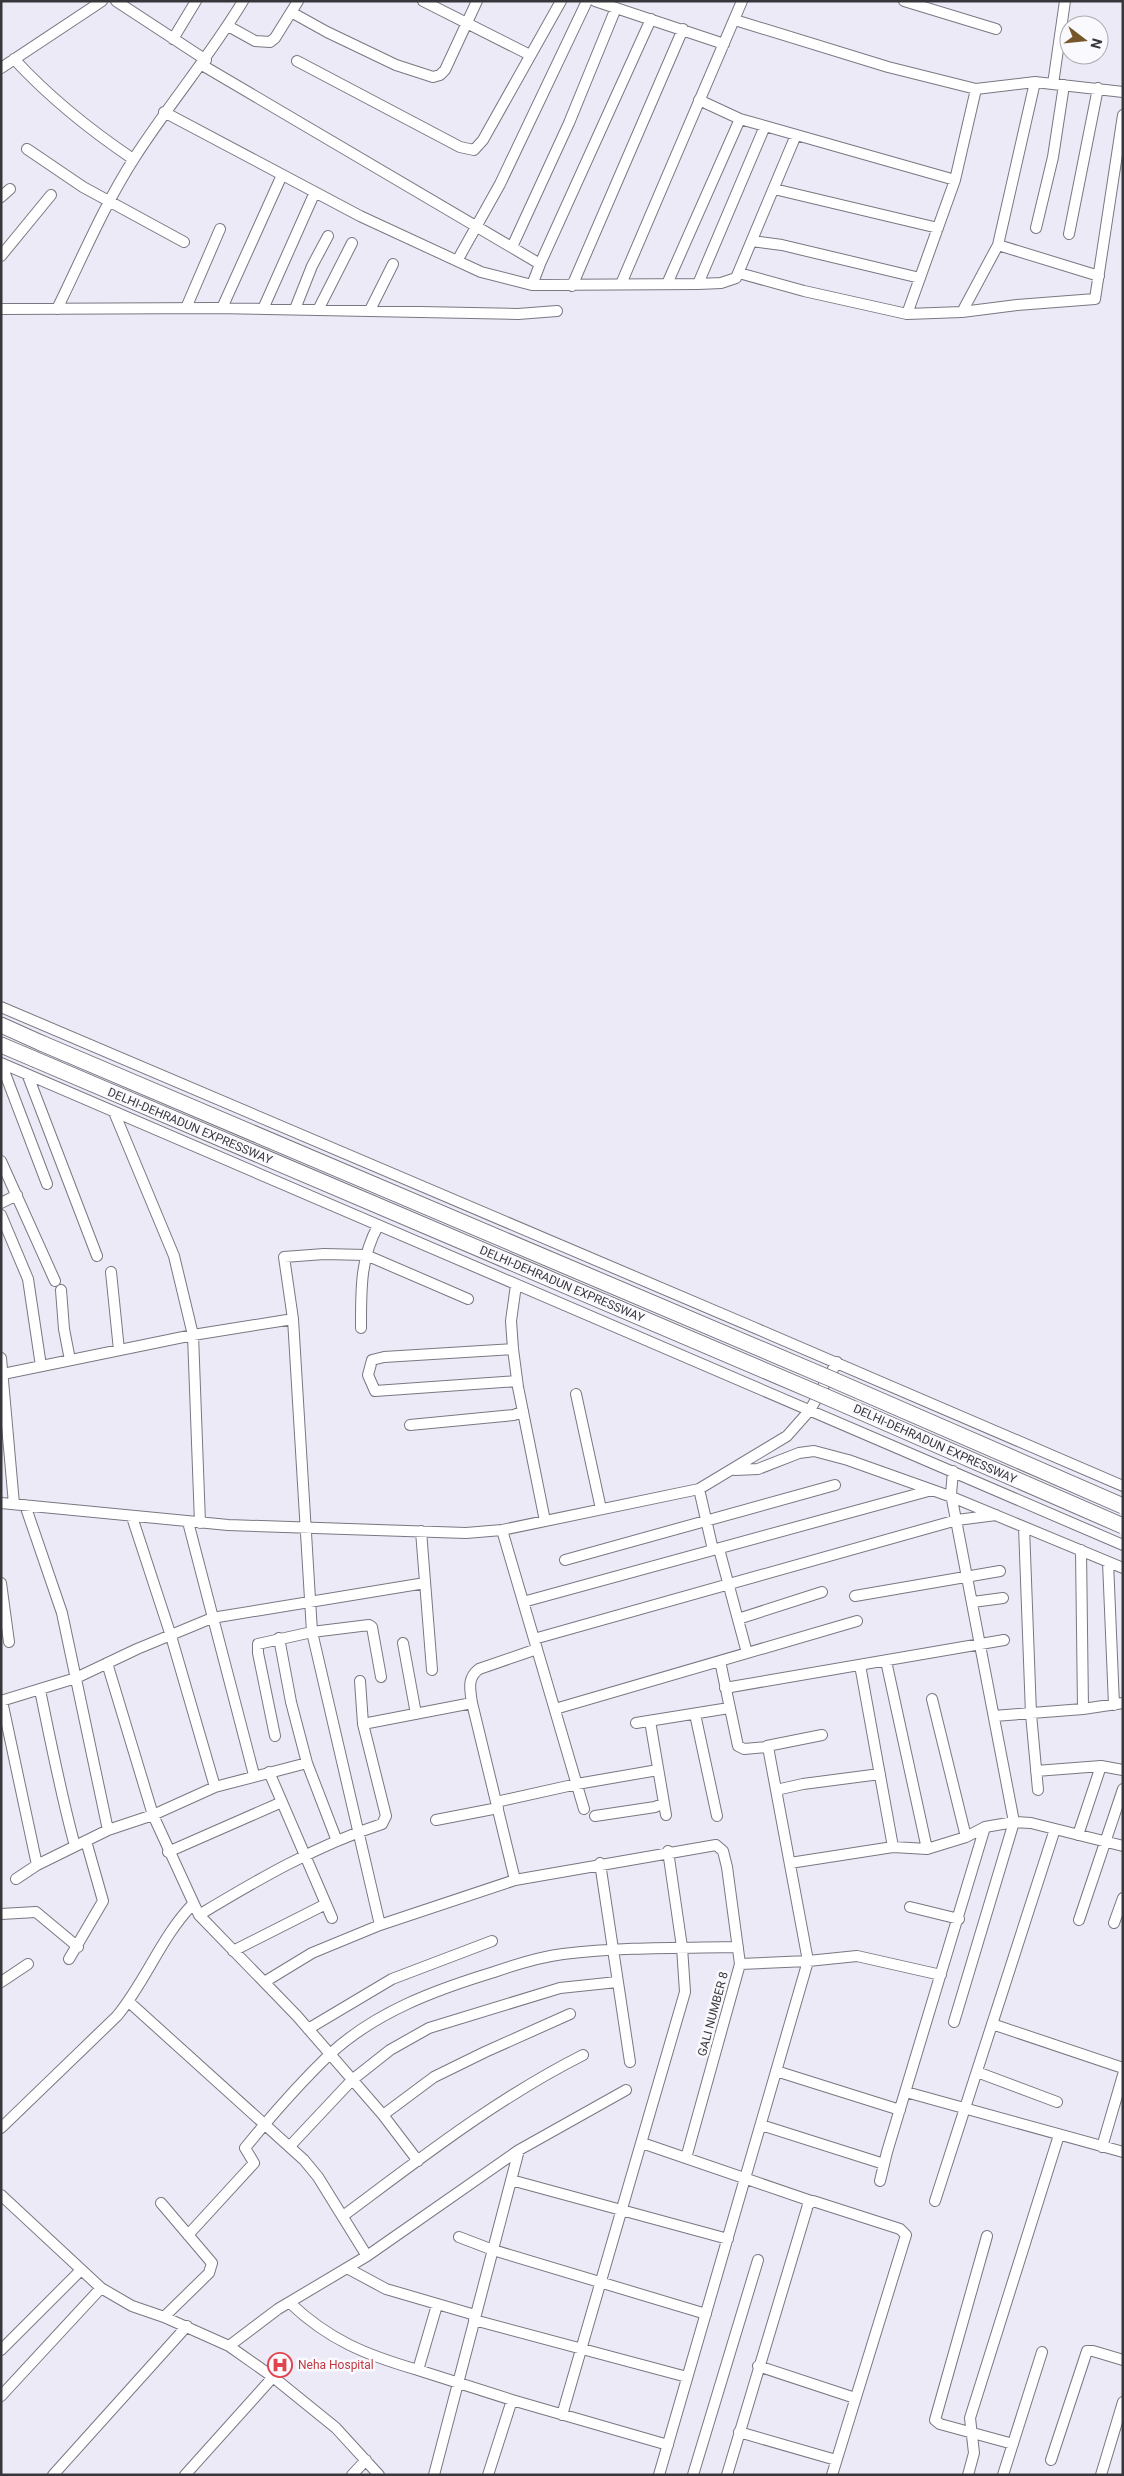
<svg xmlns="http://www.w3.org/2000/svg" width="1124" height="2476" font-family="Roboto,sans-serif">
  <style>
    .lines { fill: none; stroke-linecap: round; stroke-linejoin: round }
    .minor-casing { stroke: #7a7782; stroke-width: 12 }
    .highway-casing { stroke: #7a7782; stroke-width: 17 }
    .minor { stroke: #fff; stroke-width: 10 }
    .highway { stroke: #fff; stroke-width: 15 }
    .highway-bridge-casing { stroke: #7a7782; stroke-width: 17; stroke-linecap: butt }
    .highway-bridge { stroke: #fff; stroke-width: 15 }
    .labels { text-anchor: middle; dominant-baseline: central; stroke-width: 5; stroke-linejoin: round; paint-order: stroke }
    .street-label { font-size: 12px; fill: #37363b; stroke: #faf9fe }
    .health-label { font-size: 12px; fill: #be3a42; stroke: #faf9fe; text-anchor: start }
  </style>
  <rect width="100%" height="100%" fill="#edeaf7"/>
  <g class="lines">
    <defs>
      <path id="minor" d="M116,1L206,60
        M423,1L530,55
        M595,1L724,44
        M904,1L996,29
        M291,12L327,32L396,65L433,77L440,75L445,70L477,1
        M735,20L888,67L976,89L1035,82L1123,92
        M228,26L255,41L270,42L275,38L298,1
        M173,39L196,1
        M14,59C50,98 90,130 133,159
        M297,61L460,147L474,150L483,140L561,1
        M202,65L540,264
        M1,68L102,1
        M1053,84L1065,1
        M699,100L740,119L765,126L955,180
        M164,112L360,216L481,272L532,285L698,284L721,283L736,278L796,135
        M27,149L83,187L184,242
        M774,189L938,228
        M1,197L10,189
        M1036,228L1053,157L1064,85
        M1069,234L1098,88
        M752,241L782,245L920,278
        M998,245L1099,276
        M512,247L569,123L616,8
        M1,256L51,195
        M457,261L500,184L587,1
        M739,273L804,291L907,314L962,312L1017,305L1095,299L1123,115
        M621,284L742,1
        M667,284L740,119
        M698,284L765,126
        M532,285L540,264L651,19
        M572,286L683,29
        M186,308L220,229
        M222,308L282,175
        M1,309L215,308L518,314L557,311
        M57,309C82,258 104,205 135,157C169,104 210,56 243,1
        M263,309L315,192
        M295,309L312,266L328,236
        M318,310L352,243
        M370,310L393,264
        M962,312L998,245L1035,82
        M907,314L955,180L976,89
        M1,1007C375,1168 750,1324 1123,1486
        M1,1063L1123,1545
        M1,1063L47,1184
        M28,1076L97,1256
        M114,1112L174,1256L193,1335L200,1523
        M1,1161L55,1281
        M1,1203L17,1195
        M1,1215L28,1279L41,1366
        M111,1272L119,1350
        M516,1285L511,1321L513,1349L518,1387L545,1521
        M61,1290L64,1329L70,1360
        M361,1328C361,1292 360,1258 378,1226
        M513,1349L384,1357L372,1360L368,1375L375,1391L517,1381
        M1,1358L14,1504
        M3,1374L193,1335L293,1319
        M576,1394L601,1509
        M410,1425L514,1415L523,1411
        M735,1470L758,1469L799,1453L814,1451L848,1460L952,1497L1123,1568
        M953,1471L951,1494L1014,1822L954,2022
        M699,1489L713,1550
        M1,1503L228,1525L466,1533L502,1530L699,1489L787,1436L810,1410L837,1362
        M25,1505L62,1613L108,1830
        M132,1517L171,1636L215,1787
        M188,1522L254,1775
        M1024,1527L1031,1714L1038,1790
        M502,1530L584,1809
        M421,1531L432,1670
        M719,1549L747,1653
        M1081,1550L1083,1709
        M565,1560L835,1485
        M1108,1562L1114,1705
        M1,1583L9,1642
        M855,1596L1000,1571
        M523,1602L932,1490
        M973,1602L1003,1598
        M738,1619L822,1592
        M279,1638L291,1702L307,1763L337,1841
        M534,1639L957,1520L996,1515
        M403,1643L416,1714
        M886,1661L927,1849
        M107,1663L153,1815L199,1915L297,2016L383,2115L418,2161
        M860,1665L893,1847
        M725,1688L1004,1640
        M40,1690C51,1743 61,1795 75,1846
        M932,1699L966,1837
        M1,1701L76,1678L137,1649L212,1618L425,1583
        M2,1701L37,1865
        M555,1709L857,1621
        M695,1714L717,1816
        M994,1716L1083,1709L1123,1703
        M650,1721L666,1815
        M636,1723L729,1708
        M363,1724L472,1703
        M275,1736L258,1653V1644L312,1632L369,1625L372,1627L381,1677
        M767,1746L822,1735
        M1036,1771L1101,1766L1123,1770
        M269,1772L332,1918
        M776,1790L803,1784L880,1774
        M496,1802L577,1784L658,1770
        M595,1816L655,1807L664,1803
        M436,1820L498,1808
        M1078,1835L1101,1766
        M168,1852L282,1802
        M600,1863L630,2062
        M790,1863L893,1847L927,1849L966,1837L985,1827L1014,1822L1031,1823L1123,1846
        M16,1879L37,1865L108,1830L153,1815L215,1787L307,1763
        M515,1880L472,1703C470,1689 467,1678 479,1669L537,1649
        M910,1907L959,1919
        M1,1914L36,1912L78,1947
        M199,1915C257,1880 317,1845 382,1824L386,1816L363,1724L360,1681
        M1079,1920L1123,1789
        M1114,1923L1123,1898
        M380,1925L312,1632L293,1319L284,1257L324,1254L366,1255L468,1299
        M233,1951L326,1904
        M69,1959L103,1901L86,1841
        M740,1964L808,1961L857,1956L941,1975
        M266,1981L312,1953L380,1925L515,1880L716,1845L723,1851L727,1867L740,1964L686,2158
        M1,1982L28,1964
        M129,2002L304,2160L318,2177L367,2256L519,2150L626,2090
        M992,2024L1123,2068
        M308,2029L392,1979L492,1941
        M776,2071L900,2110
        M977,2072L1057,2102
        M906,2092L1123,2152
        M383,2115L434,2077L485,2052L570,2014
        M761,2125L884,2164
        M1,2128L117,2016C146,1981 161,1937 193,1904
        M642,2143L811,2201
        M290,2146L352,2080L390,2050L429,2028L560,1988L617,1982
        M1102,2147L1123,2075
        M511,2180L728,2239
        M880,2181L887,2152L985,1827
        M1,2195L101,2288L132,2306L164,2317L229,2346L273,2377L336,2428L379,2475
        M935,2201L1055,1829
        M161,2203L212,2263L209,2273L164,2317
        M343,2216C421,2158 496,2099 583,2055
        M188,2235L254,2163L245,2148C271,2116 299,2084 329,2055C375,2012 435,1990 494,1972C517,1964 539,1957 563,1954C621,1947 680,1948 738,1947
        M987,2236L935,2420L940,2424L1013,2444
        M459,2237L493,2250L706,2314
        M347,2268L386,2289L475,2315
        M290,2303C329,2340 366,2355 418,2370
        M437,2305L418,2370L512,2400L668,2445
        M474,2320L687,2377
        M229,2346L278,2309L367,2256
        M1,2350L80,2271
        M758,2366L855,2398
        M1,2396L101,2288
        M562,2415L685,1992L682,1947L668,1851
        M739,2432L836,2460
        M1051,2460L1087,2351H1093L1123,2360
        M53,2475L187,2326
        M185,2475L273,2377
        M352,2475L366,2460
        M434,2475L519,2150
        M488,2475L512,2400
        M659,2475L808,1961L768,1747L744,1749L738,1746L720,1661
        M693,2475L758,2260
        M727,2475L808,2205L813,2201L900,2229L906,2235L832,2475
        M968,2475L974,2453L970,2418L1059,2135
        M1003,2475L1042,2352
        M1101,2475L1123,2402"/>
      <path id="highway" d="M1,1025L41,1043
        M1,1045L34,1059"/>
    </defs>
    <!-- minor casing -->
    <use href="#minor" class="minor-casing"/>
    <!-- highway casing -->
    <use href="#highway" class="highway-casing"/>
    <!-- minor -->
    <use href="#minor" class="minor"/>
    <!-- highway -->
    <use href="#highway" class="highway"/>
    <defs>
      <path id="highway-bridge" d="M41,1043L829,1378L1123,1506
        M34,1059L822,1395L1123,1526"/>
    </defs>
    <!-- highway-bridge casing -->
    <use href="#highway-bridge" class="highway-bridge-casing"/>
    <!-- highway-bridge -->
    <use href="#highway-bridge" class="highway-bridge"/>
  </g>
  <!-- icons -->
  <defs>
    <symbol id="hospital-ring" viewBox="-11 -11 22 22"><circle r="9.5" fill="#faf9fe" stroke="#e0444e" stroke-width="1.5"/><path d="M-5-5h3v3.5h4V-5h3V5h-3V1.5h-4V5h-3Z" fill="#e0444e"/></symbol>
  </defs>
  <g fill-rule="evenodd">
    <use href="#hospital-ring" x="266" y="2351" width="28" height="28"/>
  </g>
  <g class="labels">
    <!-- street labels -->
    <g class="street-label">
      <text transform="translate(190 1126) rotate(23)">DELHI-DEHRADUN EXPRESSWAY</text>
      <text transform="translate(562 1284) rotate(23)">DELHI-DEHRADUN EXPRESSWAY</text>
      <text transform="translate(935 1444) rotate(24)">DELHI-DEHRADUN EXPRESSWAY</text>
      <text transform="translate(713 2014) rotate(-75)">GALI NUMBER 8</text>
    </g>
    <!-- health labels -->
    <g class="health-label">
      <text x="298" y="2365">Neha Hospital</text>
    </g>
  </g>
  <!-- border -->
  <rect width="1124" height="2476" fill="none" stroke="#37363b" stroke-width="5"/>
  <!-- north arrow -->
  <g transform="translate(1084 40) rotate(106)"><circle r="24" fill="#faf9fe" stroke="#acabb0"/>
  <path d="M0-4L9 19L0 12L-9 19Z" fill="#75572b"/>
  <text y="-8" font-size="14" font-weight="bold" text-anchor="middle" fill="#37363b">N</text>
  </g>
</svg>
